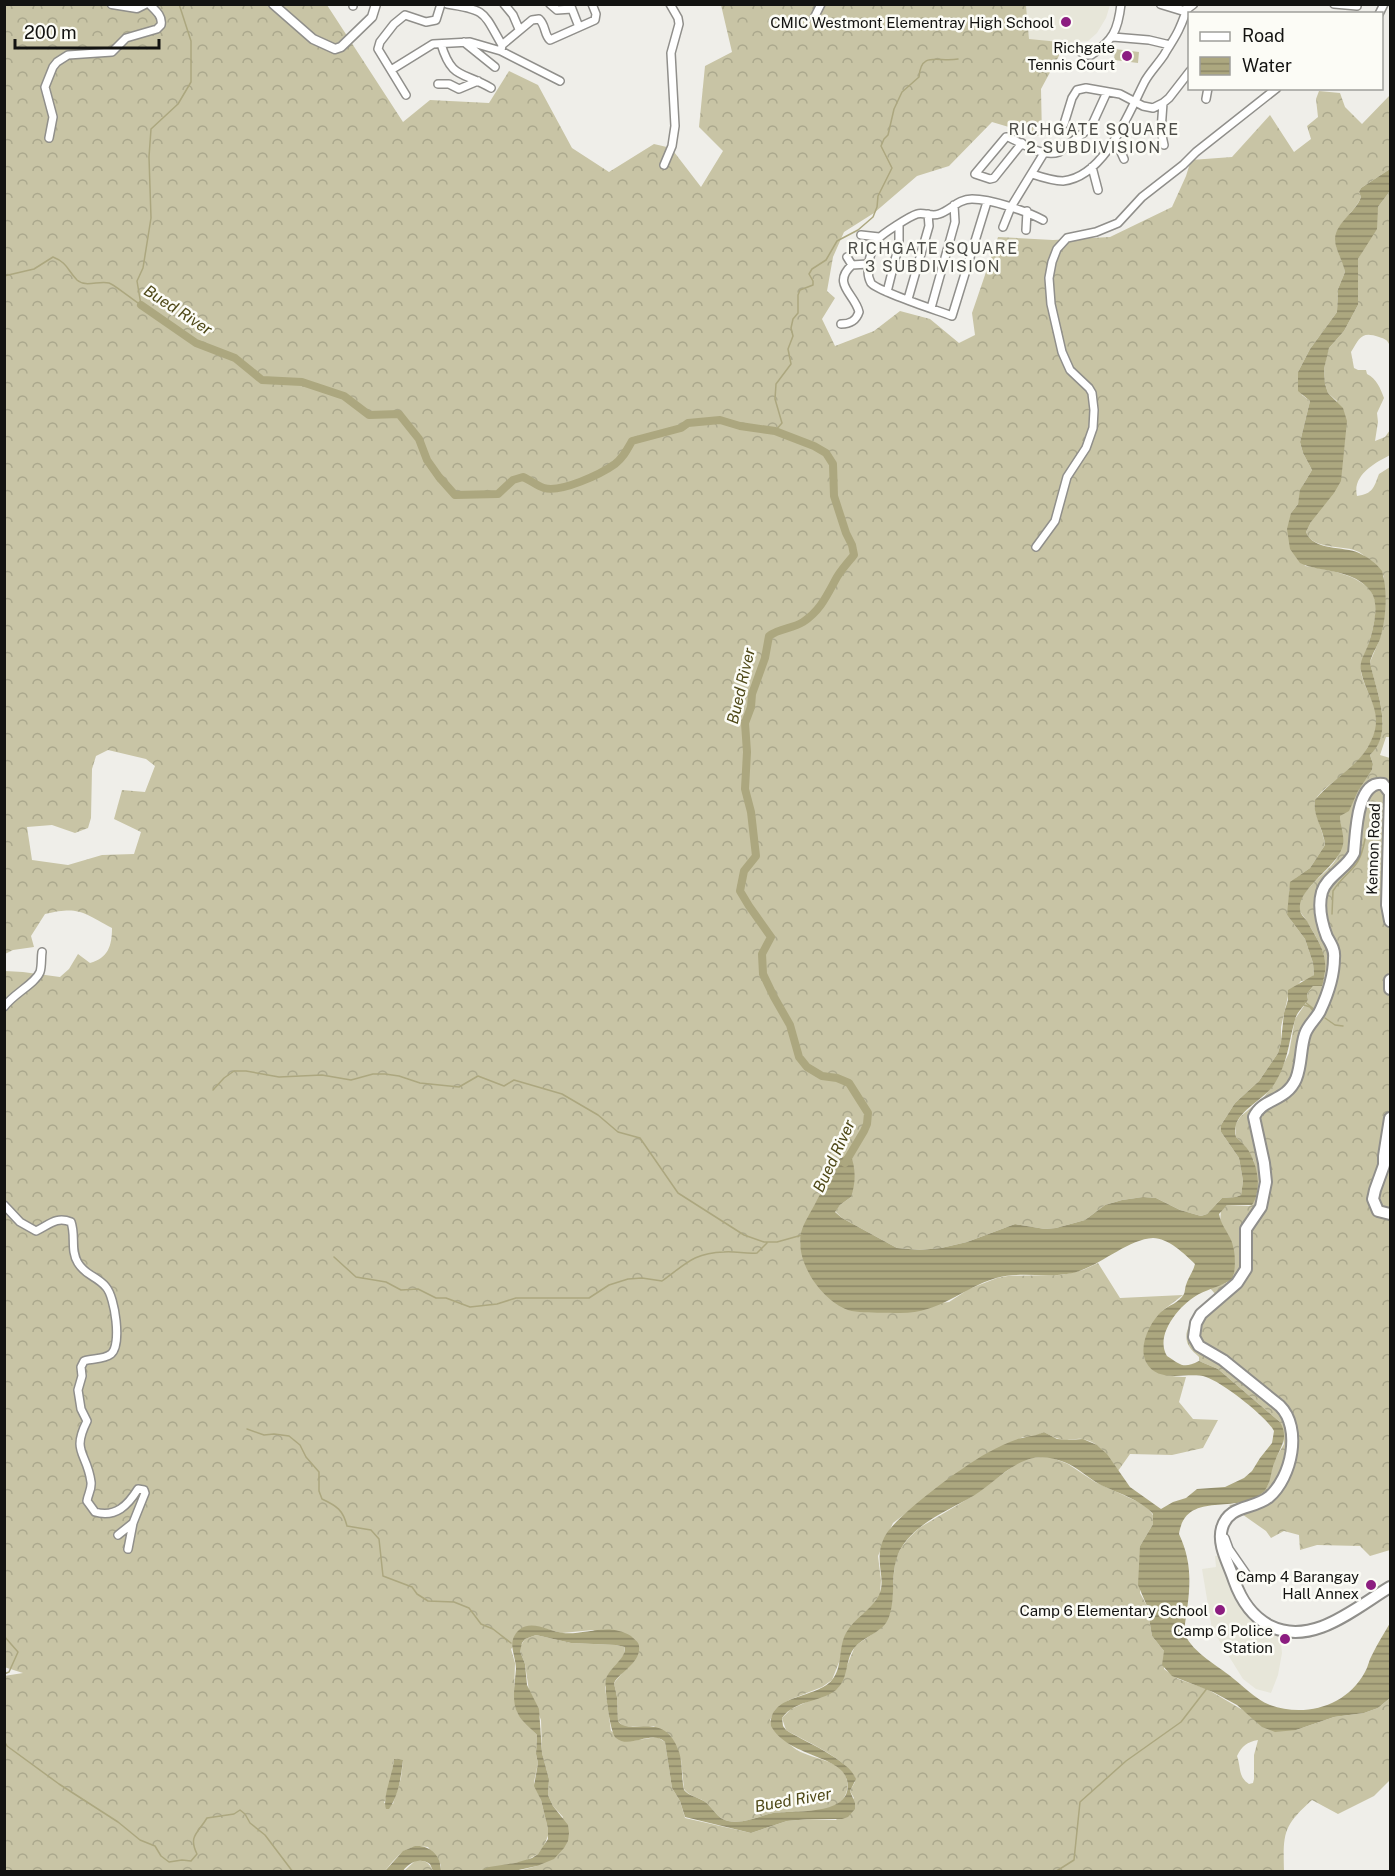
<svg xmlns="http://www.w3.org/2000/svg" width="1395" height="1876" font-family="'Public Sans',sans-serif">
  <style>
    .built { fill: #e7e6d9 }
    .forest { fill: url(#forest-crowns); fill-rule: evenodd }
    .garden { fill: #c8c4a5 }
    .water { fill: url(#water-rules) }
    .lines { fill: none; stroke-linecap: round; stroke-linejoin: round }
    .stream { stroke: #aca77f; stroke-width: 1.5 }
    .river { stroke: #aca77f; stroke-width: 8 }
    .minor-casing { stroke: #908f8b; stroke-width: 10 }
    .major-casing { stroke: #908f8b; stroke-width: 11 }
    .highway-casing { stroke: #908f8b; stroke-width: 14 }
    .minor { stroke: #fff; stroke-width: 7 }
    .major { stroke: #fff; stroke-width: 8 }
    .highway { stroke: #fff; stroke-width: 10 }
    .poi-dot { fill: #8c1d80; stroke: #fcfcf6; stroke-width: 2 }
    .labels { text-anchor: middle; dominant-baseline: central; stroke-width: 5; stroke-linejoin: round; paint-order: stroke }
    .poi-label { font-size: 15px; fill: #131311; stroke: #fcfcf6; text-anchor: end }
    .street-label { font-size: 15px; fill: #131311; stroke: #fcfcf6 }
    .neighbourhood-label { font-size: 16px; letter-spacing: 1.5px; fill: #4d4d48; stroke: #fcfcf6 }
    .water-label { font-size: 16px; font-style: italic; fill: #4e4817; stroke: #fcfcf6 }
  </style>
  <defs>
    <pattern id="forest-crowns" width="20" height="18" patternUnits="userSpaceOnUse" patternTransform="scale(1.5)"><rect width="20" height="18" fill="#c8c4a5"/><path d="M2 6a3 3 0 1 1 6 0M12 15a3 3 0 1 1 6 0" fill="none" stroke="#aba88d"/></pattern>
    <pattern id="water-rules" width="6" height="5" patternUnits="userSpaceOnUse" patternTransform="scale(1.5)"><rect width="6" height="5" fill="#aca77f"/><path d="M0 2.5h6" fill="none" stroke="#8b8767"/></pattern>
  </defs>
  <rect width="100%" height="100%" fill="#efeee9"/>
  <!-- built -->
  <path class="built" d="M1026,5H1110L1106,18L1097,33L1088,41L1070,43L1029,40Z
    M1215,1556H1219L1232,1585L1280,1634L1282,1653L1278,1675L1271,1693L1256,1689L1243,1679L1212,1629L1202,1569L1216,1567Z"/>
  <!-- forest -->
  <path class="forest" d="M5,5H327L403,122L430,100L489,103L509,71L538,85L572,148L609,172L654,144L671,148L701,187L723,151L699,127L705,66L732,52L721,5H1026L1029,39L1070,43L1061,52L1041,89L1042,137L992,122L949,166L917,176L874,213L844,232L833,257L827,291L835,298L822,319L835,346L874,331L900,311L930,319L959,343L975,335L972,313L998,237L1053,240L1110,237L1172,207L1186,176L1191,160L1232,157L1270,115L1294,152L1311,139L1307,126L1318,117L1316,99L1319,91L1340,93L1345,107L1362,124L1390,95V169L1361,188L1359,192L1361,197C1355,213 1333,225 1336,244C1337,254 1344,262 1345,272L1338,289L1337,312L1310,349L1298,372L1302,395L1310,401L1300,442L1303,453L1312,470L1303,485L1298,504L1291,513L1305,566C1326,569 1371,576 1375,601C1377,614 1373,630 1369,642C1367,651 1360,663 1361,672C1366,698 1387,712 1371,742C1365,752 1358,763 1348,771C1338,780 1321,788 1315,801C1312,808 1324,833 1325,845L1310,868L1296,878L1289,889L1290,900L1287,915L1305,939L1313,963L1314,975L1308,980L1301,981L1288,996L1281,1027V1042L1278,1053L1259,1081L1235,1103L1221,1125V1132L1239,1158L1243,1181L1241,1195L1236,1197L1222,1198L1207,1214L1201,1216L1180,1210L1156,1198L1143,1197L1122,1200L1105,1205L1085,1220L1056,1228L1045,1229L1015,1224L967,1242L941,1248L920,1250L897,1248L842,1218L835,1211L840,1205L851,1197L850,1153L839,1159L802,1232L800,1244L807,1268L817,1284L863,1311H880L949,1302L969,1289L997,1278L1008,1276L1062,1275L1083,1270L1098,1263L1120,1298L1183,1295L1162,1311L1144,1355C1150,1373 1168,1377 1186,1377L1179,1402L1193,1419L1218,1420L1203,1448L1172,1455L1130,1454L1118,1471C1109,1457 1100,1442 1082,1439C1077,1438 1072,1440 1067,1440C1058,1440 1051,1436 1044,1432L1031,1438L1023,1437L975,1461L893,1523L878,1556L881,1580L880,1594L870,1609L844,1638L841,1657L832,1680L822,1687L789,1700L775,1710L770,1720C778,1729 785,1741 794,1748C810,1761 852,1758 847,1790C841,1818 793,1810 773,1813C759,1816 743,1824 728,1821C717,1819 713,1807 704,1801C697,1797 689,1796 684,1789L681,1759L654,1726L624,1727L618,1721L617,1697L614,1683L638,1654L593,1630L562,1633L534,1626L511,1649L515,1663L514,1693L518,1714L537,1735L536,1754L538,1763L534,1782L541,1800L549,1833L544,1846L538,1854L525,1861L476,1871H441V1865L428,1847C407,1843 397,1856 385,1871H5L4,1676L23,1673L4,1667L5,971L23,972L60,977L69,969L78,954L90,963C108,958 112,946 112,928C82,912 79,906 45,914L31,936L34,947L13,950L5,954ZM108,750L146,759L155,766L145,792L122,790L114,819L141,832L134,854L102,855L68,865L32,860L27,827L52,825L75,833L88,828L91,818L92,769L96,756ZM394,1759L403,1761L401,1778L393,1804L384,1803L390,1786Z
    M1390,191V346C1387,339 1385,339 1379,337C1361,331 1360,338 1351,352L1354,368L1358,370H1366L1367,374C1377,379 1380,388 1384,398L1377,413L1378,422L1375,441L1385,437L1390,430V455C1375,463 1352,475 1357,496C1373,494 1374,487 1379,474L1390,467V737H1386L1380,755L1390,758V1550L1370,1556L1360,1546L1317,1545L1300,1550L1299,1535L1284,1531L1271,1538L1266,1531L1229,1505L1243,1503L1258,1496L1268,1485L1273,1463L1284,1444L1280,1422L1218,1369L1199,1361V1357C1196,1354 1191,1350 1189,1346C1178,1329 1204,1304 1216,1295L1210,1288L1229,1282L1234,1275L1233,1246L1220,1223L1221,1210L1227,1205L1249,1206L1252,1205L1257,1193L1254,1161L1245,1146L1236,1137L1235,1125L1241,1116L1264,1097L1275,1082L1289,1053L1295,1019L1308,1000L1307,994L1313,986L1324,980C1328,952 1319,942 1306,920C1304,916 1300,913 1299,908C1298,892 1327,873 1335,861C1345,845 1340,832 1340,816L1372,770L1373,764L1370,755C1395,728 1376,694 1370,662L1379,641L1383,625L1384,576C1376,569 1368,557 1359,552C1344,544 1313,551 1306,532L1311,522L1337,401L1328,393L1325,384L1324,369L1327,354L1329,348L1344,331L1358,305V259L1365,246L1378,207Z
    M1041,1457H1050L1068,1464L1095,1482L1145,1505L1153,1515V1524L1140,1546V1593L1147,1606L1152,1636L1164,1651V1669L1178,1679L1207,1689L1246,1712L1296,1730L1334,1717L1364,1713L1378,1708L1390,1698V1780L1374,1796L1338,1814L1312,1800C1283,1826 1283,1833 1284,1871L514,1872L537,1866L563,1817L553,1806L548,1795L549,1779L542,1753L541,1720L529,1691L525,1664L520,1651V1647L525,1639L536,1635L571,1643L616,1645L625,1647L624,1654L605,1687L611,1731L632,1741L657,1737L665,1742L672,1788L680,1801L685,1818L751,1833L787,1821L810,1819L836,1820L854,1798L850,1791L855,1782V1777C841,1755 808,1743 786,1730L782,1718L791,1709L838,1688L855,1646L880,1629L892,1600L895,1560L901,1548L908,1539L919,1528L971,1497L1019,1462L1027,1459ZM1258,1740L1254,1755V1779L1253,1783L1249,1784C1238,1777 1241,1767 1237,1756C1242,1746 1247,1742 1258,1740Z
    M415,1861C425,1860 429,1862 433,1871L403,1872Z"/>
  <!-- garden -->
  <path class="garden" d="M1115,49L1139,52L1138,63L1114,60Z"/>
  <!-- water -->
  <path class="water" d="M1390,169V191L1378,207L1377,229L1358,259V305L1344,331L1329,348L1324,369L1325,384L1328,393L1343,408L1347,421L1341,481L1334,493L1311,522L1306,532C1313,551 1344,546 1359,553C1368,557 1377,564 1382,571C1388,591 1386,620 1380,639C1377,647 1372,654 1370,662C1376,692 1395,731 1370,755L1373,764L1372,770L1358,791L1349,811L1340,816C1340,827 1346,838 1342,848C1336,867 1297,890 1300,909C1300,914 1304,917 1307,921C1320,945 1331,956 1322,986H1313L1307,994L1308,1000C1304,1006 1296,1013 1295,1020C1288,1044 1288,1064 1273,1086C1262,1102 1229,1114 1236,1137C1239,1140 1243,1143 1246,1147C1257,1161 1263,1189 1252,1205H1227L1219,1214C1221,1224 1225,1228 1229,1236C1236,1247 1236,1267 1233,1278C1226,1285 1208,1289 1199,1294C1180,1304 1154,1335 1167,1356C1181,1365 1183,1369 1199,1361L1218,1369L1280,1422C1289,1438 1281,1446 1275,1461C1270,1471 1272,1483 1264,1491C1239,1517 1186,1488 1179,1534C1195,1568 1189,1595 1184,1631C1189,1650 1215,1664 1229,1675C1242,1685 1255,1699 1270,1705C1305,1718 1347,1706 1365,1672C1368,1667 1369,1660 1372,1655C1377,1644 1384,1634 1390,1623V1698L1378,1708L1364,1713L1334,1717L1296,1730L1275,1732L1262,1727L1237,1705L1213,1692L1172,1676L1162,1665L1164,1651L1152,1636L1147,1606L1138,1585L1140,1546L1153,1524V1514C1140,1499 1117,1493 1099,1484C1087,1477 1077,1467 1064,1462C1021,1444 1001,1481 968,1499C944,1512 914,1525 900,1550C889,1571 897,1595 889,1617C883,1633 866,1635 855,1647C845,1658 849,1677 838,1688C825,1702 795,1699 782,1718L783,1726L786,1730C803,1741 850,1760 856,1779L850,1791L855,1803V1809L848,1817L842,1819H810L787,1821L751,1833L685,1817L680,1801L672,1788L665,1742C651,1729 630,1750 616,1738C610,1734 604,1686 606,1679C610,1667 626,1659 625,1647L616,1645L571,1643L536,1635L525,1639L522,1643L520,1651L525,1664L527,1685L539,1709L542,1753L549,1779L548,1795L553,1806L568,1825L569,1833L568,1841L564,1848L554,1859L537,1866L514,1871L476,1872L489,1867L515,1863L532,1858L538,1854L548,1839V1829L541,1800L534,1786L538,1763L536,1754L537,1735C531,1728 522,1722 518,1714C511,1701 515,1683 516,1669C516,1655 506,1642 519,1630C532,1619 550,1632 563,1633C586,1635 609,1622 631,1636C634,1639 639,1642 639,1646C641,1663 621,1671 614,1683L617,1697L618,1721C630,1738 664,1708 679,1752C683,1764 681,1777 684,1790C689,1796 697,1797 704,1801C713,1807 717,1819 728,1821C743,1824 759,1816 773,1813C793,1810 855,1817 847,1780C841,1755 788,1757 771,1726C768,1694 816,1699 832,1680C843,1667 838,1647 846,1633C854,1618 871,1611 879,1595C887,1578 873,1561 884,1538C893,1517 966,1464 989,1452C996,1448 1014,1439 1022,1438C1031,1436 1035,1436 1044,1432L1057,1439L1069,1440L1083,1439L1097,1445L1107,1454L1130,1487L1161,1509L1173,1502L1186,1498L1197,1489L1225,1487L1244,1478L1252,1471L1260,1458L1272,1443L1274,1431C1267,1417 1222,1382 1206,1377C1188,1371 1158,1385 1146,1362C1138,1346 1150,1322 1162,1311C1169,1305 1179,1303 1184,1294C1185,1292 1185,1287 1186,1285C1188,1278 1193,1272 1195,1264C1185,1254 1168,1238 1153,1238C1130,1239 1104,1262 1082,1270C1055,1281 1024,1270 996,1278C960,1289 940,1314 898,1313C883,1312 862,1314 848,1310C821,1300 795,1262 801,1233C804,1221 812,1211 817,1200C824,1188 829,1170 838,1160C841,1157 847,1155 850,1153C856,1168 856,1182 851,1197L840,1205L835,1212L842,1218L897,1248L920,1250L941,1248L967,1242L1015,1224L1045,1229L1056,1228L1085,1220L1105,1205L1122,1200L1143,1197L1156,1198L1180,1210L1201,1216L1207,1214L1222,1198L1236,1197L1241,1195L1243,1181L1239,1158L1221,1132V1125L1235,1103L1259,1081L1278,1053L1281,1042L1284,1013L1288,1000V990L1314,975L1313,963L1305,939L1287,915L1290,882L1310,868L1325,845C1324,829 1312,815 1315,800C1333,778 1359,767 1371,741C1385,712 1366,697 1361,671C1359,661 1365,654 1368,645C1373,631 1380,604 1371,592C1354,568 1321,573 1300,563L1290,549L1287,529L1291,513L1298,504L1300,490L1312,470L1303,453L1300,442L1310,401L1298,391V372L1310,349L1337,312L1338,289L1345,272C1343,261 1335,250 1335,239C1336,222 1356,212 1361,197L1359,192L1361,188Z
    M394,1759L403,1760C401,1776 399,1795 389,1809H386C382,1799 393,1773 394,1759Z
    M415,1846C431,1845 441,1856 441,1871H433L430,1864C420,1857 409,1862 403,1871H385L403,1851Z"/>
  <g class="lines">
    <!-- stream -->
    <path class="stream" d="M4,276L34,269L53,257C68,263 67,270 77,280C86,288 99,280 109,283C115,285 134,301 141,305
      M141,305L137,281L143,268L151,218L149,157L151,129L178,104L191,82V41L179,4
      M775,431L782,423L775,399L776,384L791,364L788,349L793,336L791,328L793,319L798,313V295L800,290L813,285V281L809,274L812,269L826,260L837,241L858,230L873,217L877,207L878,196L892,168L881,146L884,139L888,135L894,109L902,92L919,77C921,50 939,63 958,59
      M1332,914L1333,891C1348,867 1359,873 1365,839
      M1305,1002L1315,1010
      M1304,1005L1310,1007L1314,1012
      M1325,1018L1335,1025L1343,1026
      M213,1090L224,1078L234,1071H246L279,1077L322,1075L351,1080L373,1074H385L399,1076L420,1083L459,1087L478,1076L504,1086L514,1080L562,1094L598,1115L618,1132L640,1138L678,1193L744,1235L764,1242H777L802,1235
      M334,1257L356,1277L386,1282L401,1290L418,1289L436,1298H446L470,1307L497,1304L516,1298H589L609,1285L628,1279L642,1278L662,1281C686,1264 693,1253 724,1252C735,1251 746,1254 757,1253L767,1243
      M247,1429L264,1435L274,1434L289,1436L300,1445L306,1457L319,1472V1491L322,1499C337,1506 343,1510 347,1526L371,1530L379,1539L383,1576L412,1587L417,1594L428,1601L454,1602L469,1608L481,1624L493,1629L511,1643
      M4,1636L18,1652L9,1672L4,1674
      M4,1741L7,1746L59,1784L118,1822L140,1840L155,1846L161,1856L169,1862L182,1860L191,1861L197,1854C188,1836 198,1833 207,1818L234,1814L240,1810L245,1814L250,1823L265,1835L293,1872
      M1055,1872L1074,1860L1080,1802L1126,1761L1181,1722L1208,1687"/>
    <!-- river -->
    <path class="river" d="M141,305L196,343L235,358L262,380L302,382L344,396L369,415L399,414L419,439L427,460L439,477L455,495L498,494L513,480L523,477C530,480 537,486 544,488C561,493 601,474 615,464C623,458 627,450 632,441L681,428L688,423L720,420L740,426L775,431L814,446L826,453L833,464L834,496L846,533L852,545L854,555C848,562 841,570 837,577C827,595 821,610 803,622C792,629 779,628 769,636L765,658L752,694L751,707L745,723L747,752L745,789L751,812L756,856L744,871L740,891L749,906L771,937L762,954L763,974L774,997L790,1025L799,1057L807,1067L822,1076L837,1078L849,1083L868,1113L867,1124L864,1131L845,1163"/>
    <defs>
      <path id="minor" d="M447,4C487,10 483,12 502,45
        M504,4L513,15L519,29
        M550,4L557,10L572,9
        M570,4L579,27
        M1334,4L1357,6V4
        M353,6V4
        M1379,14L1384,4
        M814,18L821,4
        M1113,37L1149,40L1170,45
        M464,42L495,67
        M441,44C452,80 462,71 491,88
        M1077,49L1085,55H1091C1113,41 1118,30 1121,4
        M501,51L502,45L532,20L539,19C546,25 544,35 550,40L595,20L596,14L592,4
        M391,70L433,44L470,42L501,51L560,81
        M438,84H449L459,89L478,81
        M406,95L378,49L380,42L394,24L405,15L426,22L436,20L441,4
        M1206,99L1208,88
        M1163,103L1161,131L1164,145
        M1064,124L1072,98L1077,90L1086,88L1120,94L1143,106L1153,108L1163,103L1169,98L1190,71
        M49,138L53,117L45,87L53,67L57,62L68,55L112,52L126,38L157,29L161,25C163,16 155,10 149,4
        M1116,141L1124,159
        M1022,143L994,178L990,179L975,174L1006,137H1008C1022,143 1043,158 1059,152L1091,127L1107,92
        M664,165L672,146L675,126L671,53L679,24L678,18L670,4
        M1092,167L1098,190
        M1032,174C1041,177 1053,181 1063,181C1105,177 1129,112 1145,81C1150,72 1158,64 1164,55C1169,46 1176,37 1180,27C1183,21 1184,16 1187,10
        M987,202L952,316C939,311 877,291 871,283C864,271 871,249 878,239C882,234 910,216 917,214C924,212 932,217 939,214C951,210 958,199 972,199C991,199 1026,211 1043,220
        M1003,227L1011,207L1044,153
        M1026,230L1027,211
        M861,235L879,237
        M847,257L852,265
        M887,292L899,244V224
        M908,299L929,226L928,214
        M931,308L955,222L954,205
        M841,324C850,324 856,321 859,312C855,294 831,284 852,265L868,264
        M1036,547L1055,521L1067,477L1086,448L1093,428L1094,410L1092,393L1089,388L1070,370L1062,352L1051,304L1049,278L1052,262L1057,249L1067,238L1096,232L1118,223L1142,197L1183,165L1196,152L1277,88
        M4,1007C13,994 35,984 40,972C42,966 41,958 42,952
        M4,1205L20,1222L36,1231C49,1225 56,1216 71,1222C76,1236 70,1250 78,1263C86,1276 97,1276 106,1287C115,1297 122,1345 111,1354C103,1360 93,1358 84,1361L81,1367L82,1376L78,1390L81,1409L87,1421C71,1453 87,1452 91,1482C92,1489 88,1494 87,1501L95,1512C116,1518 128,1505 138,1489L144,1490L145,1493L133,1523L128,1549
        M118,1535L133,1523
        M1225,1538L1229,1549L1247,1575"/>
      <path id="major" d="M112,4L137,8L145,4
        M273,4L313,39L335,49L341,47L372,17L376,4
        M1161,4L1184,11L1193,4"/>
      <path id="highway" d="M1390,921L1387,905L1390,793L1383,784C1356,780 1356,836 1354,853C1347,868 1327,876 1322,892C1318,906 1322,924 1327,937C1331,944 1335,950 1334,958C1334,975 1327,996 1320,1011C1316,1019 1308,1025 1305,1034C1300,1049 1302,1064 1296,1079C1286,1102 1262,1098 1254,1117L1264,1163L1266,1182L1261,1207L1246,1229V1269L1237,1283L1201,1314L1196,1323L1194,1337L1199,1346L1223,1360L1280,1406C1302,1428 1292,1477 1269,1497C1253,1510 1229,1504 1222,1528C1217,1545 1229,1564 1234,1580C1241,1600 1251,1616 1270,1626C1312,1647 1355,1608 1390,1587
        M1390,980V989
        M1390,1118L1384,1156V1165L1375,1190L1373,1199L1378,1211L1390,1214"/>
    </defs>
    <!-- minor casing -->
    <use href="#minor" class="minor-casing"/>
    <!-- major casing -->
    <use href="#major" class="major-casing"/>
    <!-- highway casing -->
    <use href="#highway" class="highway-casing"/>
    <!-- minor -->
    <use href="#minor" class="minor"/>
    <!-- major -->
    <use href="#major" class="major"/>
    <!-- highway -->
    <use href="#highway" class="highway"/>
  </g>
  <!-- markers -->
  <g class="poi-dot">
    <circle cx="1066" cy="22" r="6"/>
    <circle cx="1127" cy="56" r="6"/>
    <circle cx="1371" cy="1585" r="6"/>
    <circle cx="1220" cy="1610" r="6"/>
    <circle cx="1285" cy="1639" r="6"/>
  </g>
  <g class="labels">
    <!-- poi labels -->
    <g class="poi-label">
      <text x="1054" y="22">CMIC Westmont Elementray High School</text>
      <text x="1115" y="47">Richgate<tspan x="1115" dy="17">Tennis Court</tspan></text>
      <text x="1359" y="1576">Camp 4 Barangay<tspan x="1359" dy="17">Hall Annex</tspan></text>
      <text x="1208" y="1610">Camp 6 Elementary School</text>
      <text x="1273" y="1630">Camp 6 Police<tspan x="1273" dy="17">Station</tspan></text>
    </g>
    <!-- street labels -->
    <g class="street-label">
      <text transform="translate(1373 849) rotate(-88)">Kennon Road</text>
    </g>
    <!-- neighbourhood labels -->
    <g class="neighbourhood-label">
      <text x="1094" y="129">RICHGATE SQUARE<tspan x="1094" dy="18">2 SUBDIVISION</tspan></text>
      <text x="933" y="248">RICHGATE SQUARE<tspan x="933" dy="18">3 SUBDIVISION</tspan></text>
    </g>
    <!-- water labels -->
    <g class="water-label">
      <text transform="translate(178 310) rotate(33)">Bued River</text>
      <text transform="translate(741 686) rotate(-77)">Bued River</text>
      <text transform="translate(834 1156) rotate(-65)">Bued River</text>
      <text transform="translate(793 1800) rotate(-10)">Bued River</text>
    </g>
  </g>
  <!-- border -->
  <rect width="1395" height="1876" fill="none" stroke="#131311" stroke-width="12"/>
  <!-- legend -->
  <rect x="1188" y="12" width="195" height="78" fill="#fcfcf6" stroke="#9f9f9a" stroke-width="1.5"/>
  <rect x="1200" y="32" width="30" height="9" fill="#ffffff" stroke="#9f9f9a" stroke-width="1.5"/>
  <text x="1242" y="42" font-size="18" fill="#131311">Road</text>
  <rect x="1200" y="57" width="30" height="18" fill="url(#water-rules)" stroke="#9f9f9a" stroke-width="1.5"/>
  <text x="1242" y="72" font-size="18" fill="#131311">Water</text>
  <!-- scale -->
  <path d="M15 39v9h144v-9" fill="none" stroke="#131311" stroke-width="3"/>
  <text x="24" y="39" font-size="18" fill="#131311" stroke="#fcfcf6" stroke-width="4.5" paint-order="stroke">200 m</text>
</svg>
